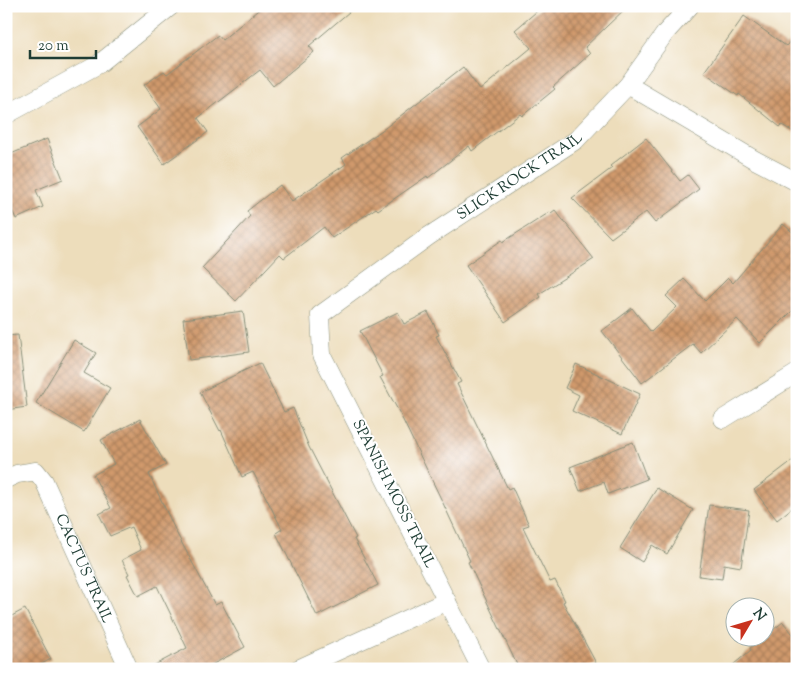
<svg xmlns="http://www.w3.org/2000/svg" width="803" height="675" font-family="'Sorts Mill Goudy',serif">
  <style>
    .building { fill: url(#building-cross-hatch) }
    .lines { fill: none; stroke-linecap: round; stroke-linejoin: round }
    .street-casing { stroke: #868d78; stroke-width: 19 }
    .street { stroke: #fff; stroke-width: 18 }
    .labels { text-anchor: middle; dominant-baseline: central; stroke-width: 4; stroke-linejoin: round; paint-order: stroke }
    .street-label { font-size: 15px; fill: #1f3d34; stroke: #fff }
  </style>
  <defs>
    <pattern id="building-cross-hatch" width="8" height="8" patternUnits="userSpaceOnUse" patternTransform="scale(1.25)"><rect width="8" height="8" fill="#d0996c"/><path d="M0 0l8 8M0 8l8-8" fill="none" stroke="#a87e5a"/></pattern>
  </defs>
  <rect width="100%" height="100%" fill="#fff"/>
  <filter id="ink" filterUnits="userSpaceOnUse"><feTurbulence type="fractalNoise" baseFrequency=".02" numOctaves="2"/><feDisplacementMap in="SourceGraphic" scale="10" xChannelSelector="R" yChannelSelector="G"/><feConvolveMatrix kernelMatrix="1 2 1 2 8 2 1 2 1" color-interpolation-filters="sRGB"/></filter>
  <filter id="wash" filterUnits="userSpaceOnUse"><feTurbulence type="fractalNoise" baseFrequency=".0096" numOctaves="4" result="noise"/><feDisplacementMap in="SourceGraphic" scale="20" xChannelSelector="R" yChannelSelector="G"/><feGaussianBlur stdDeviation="1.12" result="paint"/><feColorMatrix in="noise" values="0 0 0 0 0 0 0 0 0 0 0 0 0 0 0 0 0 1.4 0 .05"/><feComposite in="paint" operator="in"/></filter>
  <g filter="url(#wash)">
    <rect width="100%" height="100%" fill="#edddbb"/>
    <g id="blocks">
      <!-- building -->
      <path class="building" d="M263,6H356L309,46L314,52L273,86L260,70L198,118L208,132L164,164L137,127L161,109L144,85L164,71L167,74L218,35L222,40Z
        M543,6H628L585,47L590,54L553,87L555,89L522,116L520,114L472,151L469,146L428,178L427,176L378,210L376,208L332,238L324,227L284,258L280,254L236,301L202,268L250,216L247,211L280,185L292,201L346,164L342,158L385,128L463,67L480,90L531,48L515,30Z
        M744,16L786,46L797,33V134L782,125L780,127L739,94L738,96L704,72Z
        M646,138L680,181L688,175L699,189L655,223L646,212L611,238L572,198L612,168L610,166Z
        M47,139L63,179L36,190L43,207L16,219L6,196V156Z
        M555,210L594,259L539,294L541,297L505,322L466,265L502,240L503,242L550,212L551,213Z
        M783,224L797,236V306L760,343L737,319L701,353L693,344L642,383L602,331L632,308L651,332L677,307L666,296L684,279L705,301L728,278L733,283Z
        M243,311L249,352L189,360L183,319Z
        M398,312L404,324L428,312L439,335L436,336L461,382L457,384L508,489L512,487L529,525L523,527L550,582L555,580L565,601L563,602L596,663L585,669H519L468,562L470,561L442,501L400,414L380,377L383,376L360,331Z
        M18,335L27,407L6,410V336Z
        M74,340L96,353L84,373L110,388L84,432L36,403Z
        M260,363L284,412L293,408L309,447L356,538L354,539L378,585L317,616L276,533L282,529L253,472L242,477L221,430L220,431L200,392Z
        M576,364L640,394L622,434L572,411L579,395L565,388Z
        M140,419L166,465L149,474L177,534L215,605L221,602L245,647L204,669H147L187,648L157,586L138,596L127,575L129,574L122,560L141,550L131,527L110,536L99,514L111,508L93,475L114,464L101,440Z
        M633,442L647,479L608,494L604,482L580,491L570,467Z
        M797,457V504L777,520L754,490Z
        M657,488L693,510L667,554L652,545L642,562L620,548Z
        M709,505L749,510L741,567L724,564L722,579L699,576Z
        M25,609L51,659L32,669H6V619Z
        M783,622L797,639V669H728L751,650L750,648Z"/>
    </g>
  </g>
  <g filter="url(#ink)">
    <use href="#blocks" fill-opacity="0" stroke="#868d78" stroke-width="1"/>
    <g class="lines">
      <defs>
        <g id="street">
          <path d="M628,85L755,160L797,182"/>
          <path d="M6,115L99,64L171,6"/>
          <path d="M723,419L797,373"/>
          <path id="s1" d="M6,479L17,474L36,471L44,481L129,669"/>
          <path d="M298,669L447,601"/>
          <path id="s2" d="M481,669L322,355L320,315L429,236L576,140L628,85L666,32L690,6"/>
        </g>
      </defs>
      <!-- street casing -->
      <use href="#street" class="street-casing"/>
      <!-- street -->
      <use href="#street" class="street"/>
    </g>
  </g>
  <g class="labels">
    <!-- street labels -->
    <g class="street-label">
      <text stroke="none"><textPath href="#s2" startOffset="635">SLICK ROCK TRAIL</textPath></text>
      <text transform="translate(393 494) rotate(63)">SPANISH MOSS TRAIL</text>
      <text stroke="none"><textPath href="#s1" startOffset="140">CACTUS TRAIL</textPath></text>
    </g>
  </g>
  <!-- margin -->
  <rect width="803" height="675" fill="none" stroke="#fff" stroke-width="25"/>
  <!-- north arrow -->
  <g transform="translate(750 622) rotate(52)"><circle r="24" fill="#ffffff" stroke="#a5b1ae"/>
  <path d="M0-4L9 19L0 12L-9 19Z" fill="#c8321e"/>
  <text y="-8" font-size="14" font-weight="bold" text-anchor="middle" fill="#1f3d34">N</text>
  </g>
  <!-- scale -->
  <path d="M30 50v8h66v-8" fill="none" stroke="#1f3d34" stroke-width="2.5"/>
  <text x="38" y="50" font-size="15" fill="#1f3d34" stroke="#ffffff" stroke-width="4" paint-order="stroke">20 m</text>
</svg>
